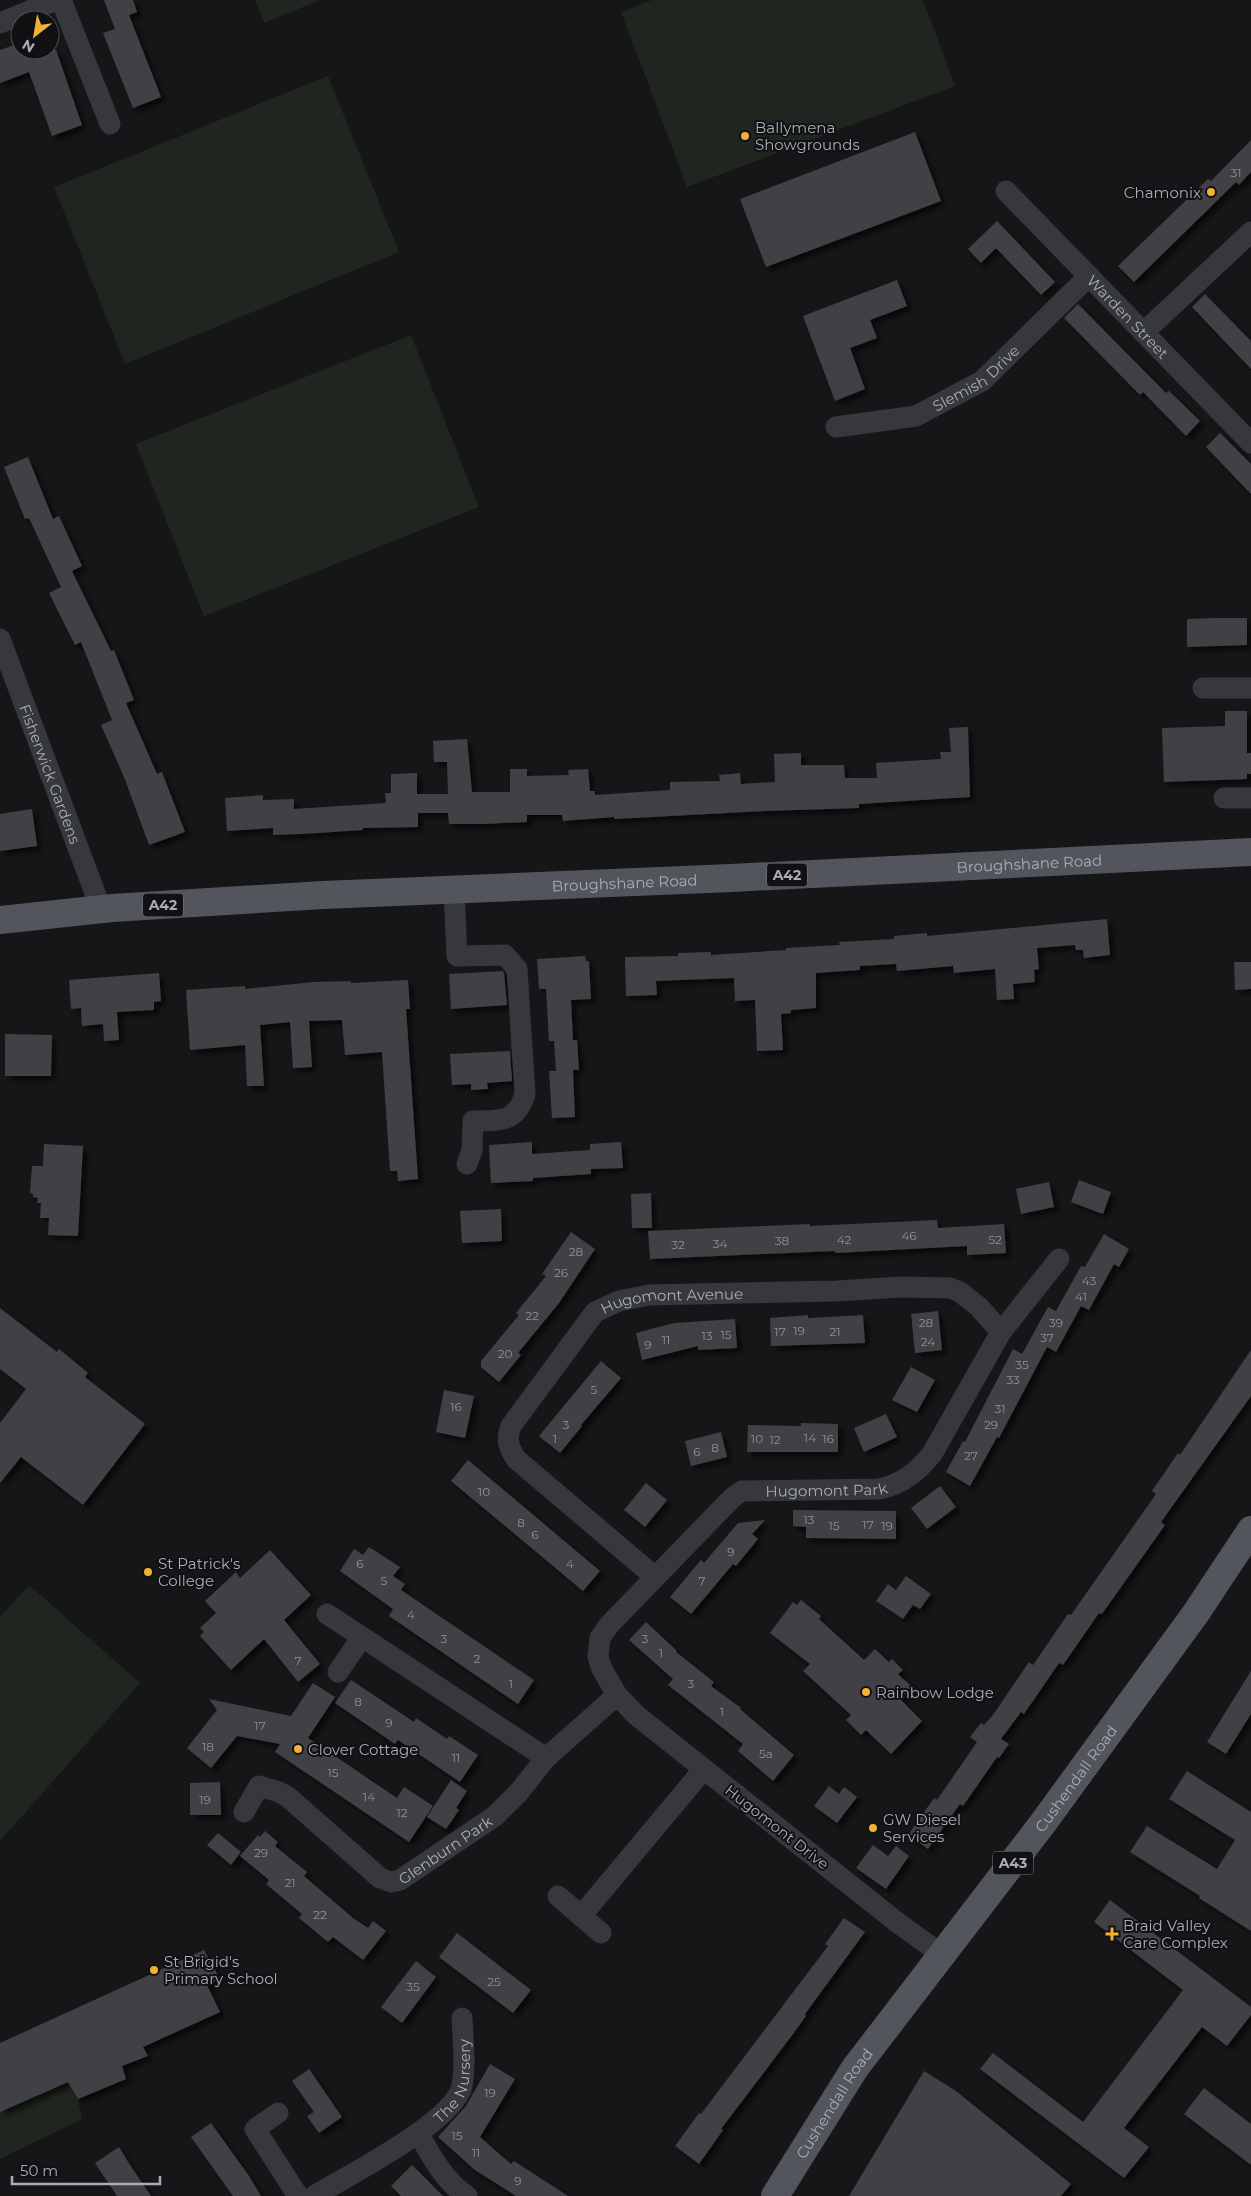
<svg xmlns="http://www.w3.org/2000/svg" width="1251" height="2196" font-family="Montserrat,sans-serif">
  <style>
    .green { fill: #1e261f }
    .building { fill: #404145; filter: url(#shadow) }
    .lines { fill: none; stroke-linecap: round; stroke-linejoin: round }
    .minor { stroke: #37383d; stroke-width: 21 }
    .primary { stroke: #53555c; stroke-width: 28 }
    .poi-dot { fill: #f2b134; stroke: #111113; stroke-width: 2 }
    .labels { text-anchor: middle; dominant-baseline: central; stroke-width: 4; stroke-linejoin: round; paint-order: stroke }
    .number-label { font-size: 12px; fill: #8e929b }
    .shield { fill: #111113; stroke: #7b7e86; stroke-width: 1 }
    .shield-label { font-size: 14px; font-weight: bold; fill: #a8adb8 }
    .poi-label { font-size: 15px; fill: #a8adb8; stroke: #111113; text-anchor: start }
    .street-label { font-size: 15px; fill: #a8adb8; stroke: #111113 }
  </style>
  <defs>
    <filter id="shadow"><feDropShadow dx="4.5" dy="4.5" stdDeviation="2.5" flood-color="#0009"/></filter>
  </defs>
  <rect width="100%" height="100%" fill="#161618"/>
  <!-- green -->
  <path class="green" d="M255,0H320L264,23Z
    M652,0H923L955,86L687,187L621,12Z
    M328,76L399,252L125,364L54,187Z
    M411,335L479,507L204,616L136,444Z
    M29,1585L140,1683L0,1841V1617Z
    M68,2082L78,2099L82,2119L0,2159V2112Z"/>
  <!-- building -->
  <path class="building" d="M104,0H133L137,12L129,15L161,97L133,108L103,33L115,29Z
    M20,43V50H56L82,125L52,136L29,72L0,83V50Z
    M915,132L941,201L766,267L740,199Z
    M1251,140V172L1239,185L1236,182L1134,282L1118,266L1208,179L1211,181Z
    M997,221L1055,282L1041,295L996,248L981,263L968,249Z
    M897,280L907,306L870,320L877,338L850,348L865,389L835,401L803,316Z
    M1205,294L1251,341V369L1192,307Z
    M1078,304L1166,393L1169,391L1200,421L1186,436L1143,392L1140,395L1064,318Z
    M1220,433L1251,464V494L1206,447Z
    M28,457L53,519L59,516L82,566L72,571L111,651L114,650L134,700L126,703L157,774L162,772L185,832L149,845L124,777L101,725L112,720L81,642L75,645L49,593L61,587L29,518L25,519L4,467Z
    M1214,618H1247V645L1187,647V619Z
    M1225,711H1247V753H1251V774H1247V779L1164,782L1162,728L1225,726Z
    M968,727L970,797L859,804V808L765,811L614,819V817L563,821L562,815H527V822L483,824H449L448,813H418V827L363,828V830L302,834L273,835V828L227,831L225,798L263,795V800L294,799V809L386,803L385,793H391V774L417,773V794H448L447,762H434L433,741L467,739L472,792H510V769H527V776L569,775L568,770L588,769L590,791H595V795L670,790V782L720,781L719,775L740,773L741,784L775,782L774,754L801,753V765H844L845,778H877L876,763L941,759L940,752H951L949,728Z
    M32,809L37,846L0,851V814Z
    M1107,919L1110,955L1084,958L1083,950H1076L1075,945L1037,948L1039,969L1034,970L1035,982L1013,984L1014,999L997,1000L995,969L954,973L953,966L897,971L896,964L860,966V970L816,973V1008L791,1010V1013L781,1014L783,1050L757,1051L755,1000L735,1001L734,978L656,981L657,995L626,996L625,957L678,956V953L711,952V955L786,950V948L840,945L839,942L894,939V936L927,933V936Z
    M585,956L586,961H589L591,999L571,1000L573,1040H577L579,1070H573L575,1117L552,1118L549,1071H556L554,1041H549L546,989H539L537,959Z
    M1234,962H1251V989L1235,990Z
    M502,971L504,973L507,1005L451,1009L449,974Z
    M159,973L161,1001L154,1002V1010L117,1012L119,1040L104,1041L103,1024L82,1026L81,1008L71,1009L69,980Z
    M408,980L410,1009H406L418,1179L398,1181L397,1171H390L382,1052L345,1055L342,1020L309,1021L312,1067L293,1068L290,1022L260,1025L264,1086H247L245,1045L190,1050L186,990L245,986V989L314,982L351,981V983Z
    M5,1034L52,1035L51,1076H5Z
    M510,1051L512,1081L487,1083L488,1089L471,1090V1084L452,1085L450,1054Z
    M532,1142V1154L590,1150V1144L621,1142L623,1168L591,1169V1174L533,1178V1181L491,1183L489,1145Z
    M44,1144L83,1146L78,1236L48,1235L49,1218H40L41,1203H37L38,1198L33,1197V1194L30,1193L32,1166H43Z
    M1079,1180L1111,1192L1103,1214L1071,1202Z
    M1049,1182L1054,1207L1021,1214L1016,1189Z
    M651,1193L652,1228H632L631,1194Z
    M501,1209L502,1241L462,1243L460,1211Z
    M937,1220L938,1228L1004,1224L1006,1253L967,1255V1246L835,1253V1251L650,1259L648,1231L810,1224V1226Z
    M571,1232L595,1249L559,1303L518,1353L521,1355L499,1382L481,1367V1361L519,1315L516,1313L546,1276L542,1274Z
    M1104,1234L1129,1249L1119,1267L1114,1264L1089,1310L1081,1306L1056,1352L1047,1347L999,1438L997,1437L970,1486L946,1472L963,1441L965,1442L1013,1349L1022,1354L1048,1307L1056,1311L1081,1266L1085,1267Z
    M0,1308L57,1352L59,1349L88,1373L85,1377L145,1424L83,1505L21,1457L0,1483V1423L26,1389L0,1369Z
    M938,1311L942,1350L915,1353L911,1314Z
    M808,1315V1318L863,1315L865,1343L771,1346L770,1318Z
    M735,1319L737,1348L698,1350V1346L642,1360L636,1333L674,1323Z
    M1251,1350V1396L1161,1522L1165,1525L1102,1614L1099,1613L1063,1665L1059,1663L1024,1714L1021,1712L1001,1739L1009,1744L999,1758L997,1757L963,1806L960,1804L928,1849L908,1835L934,1798L937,1800L977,1742L970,1737L981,1723L984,1725L993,1715L1029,1662L1033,1665L1068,1614L1071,1615L1156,1494L1152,1491L1178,1453L1180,1455Z
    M601,1361L621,1378L581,1425L582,1426L560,1453L539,1436Z
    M911,1367L935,1380L917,1412L892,1400Z
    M444,1390L474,1396L465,1438L436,1432Z
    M886,1414L897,1437L864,1452L854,1428Z
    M801,1423L838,1424V1452H747L748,1425L801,1426Z
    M721,1432L727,1457L691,1466L685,1441Z
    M468,1460L600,1571L583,1591L451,1481Z
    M646,1483L667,1500L645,1527L624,1510Z
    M940,1486L956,1507L927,1529L911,1508Z
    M793,1510L896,1511V1539L806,1538V1527L793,1526Z
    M765,1520L752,1534L758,1539L736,1566L733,1564L691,1614L670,1597L701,1560L704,1563L738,1523Z
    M369,1547L400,1567L393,1576L405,1584L401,1590L534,1680L518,1704L389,1616L393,1609L340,1571L354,1549L363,1555Z
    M270,1550L311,1595L284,1620L320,1664L298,1682L264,1639L231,1670L200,1636L204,1632L200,1628L216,1613L205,1601L236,1572L240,1578Z
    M906,1576L931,1594L920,1609L913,1605L903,1619L876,1601L888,1584L896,1590Z
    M801,1600L821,1616L819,1619L864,1660L875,1649L889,1662L892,1659L903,1670L898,1674L912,1687L900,1699L922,1721L891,1754L866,1730L861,1735L846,1720L851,1715L803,1671L810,1664L770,1633L793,1602L797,1605Z
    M646,1622L677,1651L676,1652L714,1682L711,1686L741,1708L740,1709L794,1755L773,1781L738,1751L743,1744L668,1685L673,1679L629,1640Z
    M1251,1671V1714L1226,1754L1207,1742Z
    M351,1680L414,1722L416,1718L447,1739L449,1736L478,1755L460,1782L398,1740L395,1744L335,1703Z
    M313,1683L335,1697L308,1738L397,1798L404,1787L433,1806L409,1842L275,1752L280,1744L237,1736L211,1768L187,1748L217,1710L209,1699L291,1716Z
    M1187,1771L1251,1812V1931L1199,1898L1200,1896L1130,1852L1147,1826L1217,1869L1235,1840L1169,1799Z
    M451,1780L467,1791L456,1808L459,1810L446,1829L427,1817Z
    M220,1782L221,1815H190V1783Z
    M829,1786L839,1794L844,1787L857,1797L837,1823L814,1806Z
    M265,1831L278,1842L275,1846L307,1872L304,1876L353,1918L368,1928L373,1921L386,1931L363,1960L333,1937L328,1942L299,1918L302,1914L266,1884L269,1880L240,1856L258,1835L260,1837Z
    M218,1833L241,1852L231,1865L207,1845Z
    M873,1845L888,1856L896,1846L909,1856L886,1889L856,1868Z
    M1110,1900L1251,2007V2015L1227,2046L1202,2027L1124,2128L1149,2147L1124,2178L980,2069L993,2053L1083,2122L1095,2106L1183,1990L1094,1922Z
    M844,1918L865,1932L805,2014L806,2016L793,2034L721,2129L723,2130L699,2164L675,2146L699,2113L701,2114L828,1946L825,1944Z
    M457,1933L531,1990L513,2013L439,1957Z
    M204,1950L220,1979L207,1985L220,2012L143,2047L148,2056L122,2066L126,2079L78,2099L68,2082L0,2112V2043Z
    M416,1961L436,1977L402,2023L381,2007Z
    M490,2064L515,2079L480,2137L511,2164L514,2161L568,2196H516L475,2170L438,2137L466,2106Z
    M309,2069L342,2117L319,2133L307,2116L314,2112L292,2081Z
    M924,2071L956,2091L1071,2184L1061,2196H849Z
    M1204,2088L1251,2124V2165L1184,2114Z
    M211,2123L249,2176L261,2196H233L191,2137Z
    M119,2147L130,2165L151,2196H117L95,2163Z
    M412,2165L443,2196H401L391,2186Z"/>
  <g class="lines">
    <!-- minor -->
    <g class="minor">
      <path d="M61,0L110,124"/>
      <path d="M0,23L56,0"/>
      <path id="s1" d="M1006,191L1251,443"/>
      <path d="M1144,332L1251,232"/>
      <path id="s2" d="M836,427L916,416L982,381L1089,276"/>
      <path id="s3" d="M0,639L101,909"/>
      <path d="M1203,688H1251"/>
      <path d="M1224,798H1251"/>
      <path d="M454,890L457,956L505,955L517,969L525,1094C516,1124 499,1120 473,1121L472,1151L467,1164"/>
      <path id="s4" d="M655,1577L516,1459C508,1446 506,1440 511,1426L595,1312L619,1301L649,1295L837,1291L901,1287L950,1288L960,1292L979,1307L1001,1332"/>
      <path d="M327,1614L546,1758"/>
      <path d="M338,1672L362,1637"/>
      <path id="s5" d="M244,1812L259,1786L279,1792L288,1797L380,1878L391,1882L400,1880L495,1816L519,1792L546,1758L617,1695"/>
      <path d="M558,1896L601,1933"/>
      <path d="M581,1916L703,1770"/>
      <path id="s6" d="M941,1954L898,1923L636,1715L617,1695L601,1667L598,1656L600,1638L609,1625L732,1498L742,1491L879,1489C903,1484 917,1472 932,1454L1001,1332L1059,1259"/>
      <path d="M278,2113L255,2129L298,2196"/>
      <path d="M419,2134C431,2156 445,2182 467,2196"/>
      <path id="s7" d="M314,2196C347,2176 454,2122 462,2086C466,2064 463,2040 462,2018"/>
    </g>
    <!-- primary -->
    <g class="primary">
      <path id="s8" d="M0,920L112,908L323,895L731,878L1251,852"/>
      <path id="s9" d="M775,2196L855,2068L1043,1823L1196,1613L1251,1530"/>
    </g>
  </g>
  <!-- markers -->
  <g class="poi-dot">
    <circle cx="745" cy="136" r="5"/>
    <circle cx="1211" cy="192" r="5"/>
    <circle cx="148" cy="1572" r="5"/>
    <circle cx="866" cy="1692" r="5"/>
    <circle cx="298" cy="1749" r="5"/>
    <circle cx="873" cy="1828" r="5"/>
    <path d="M1109.5 1926.5h5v5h5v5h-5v5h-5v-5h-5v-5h5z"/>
    <circle cx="154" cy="1970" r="5"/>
  </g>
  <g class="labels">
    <!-- number labels -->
    <g class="number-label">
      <text x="1236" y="172">31</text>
      <text x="909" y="1235">46</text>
      <text x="844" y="1239">42</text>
      <text x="995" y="1239">52</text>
      <text x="782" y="1240">38</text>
      <text x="720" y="1243">34</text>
      <text x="678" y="1244">32</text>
      <text x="576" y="1251">28</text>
      <text x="561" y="1272">26</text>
      <text x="1089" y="1280">43</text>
      <text x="1081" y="1296">41</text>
      <text x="532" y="1315">22</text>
      <text x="926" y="1322">28</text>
      <text x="1056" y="1322">39</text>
      <text x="799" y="1330">19</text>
      <text x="780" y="1331">17</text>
      <text x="835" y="1331">21</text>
      <text x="726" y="1334">15</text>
      <text x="707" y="1335">13</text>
      <text x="1047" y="1337">37</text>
      <text x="666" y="1339">11</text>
      <text x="928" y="1341">24</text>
      <text x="648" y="1344">9</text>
      <text x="505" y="1353">20</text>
      <text x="1022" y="1364">35</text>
      <text x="1013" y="1379">33</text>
      <text x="594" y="1389">5</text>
      <text x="456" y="1406">16</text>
      <text x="1000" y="1408">31</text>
      <text x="566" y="1424">3</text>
      <text x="991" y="1424">29</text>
      <text x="810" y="1437">14</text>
      <text x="555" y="1438">1</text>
      <text x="757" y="1438">10</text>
      <text x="828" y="1438">16</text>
      <text x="775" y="1439">12</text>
      <text x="715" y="1447">8</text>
      <text x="697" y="1451">6</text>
      <text x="971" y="1455">27</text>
      <text x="484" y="1491">10</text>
      <text x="809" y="1519">13</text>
      <text x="521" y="1522">8</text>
      <text x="868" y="1524">17</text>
      <text x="834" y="1525">15</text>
      <text x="887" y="1525">19</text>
      <text x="535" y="1534">6</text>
      <text x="731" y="1551">9</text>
      <text x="360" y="1563">6</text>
      <text x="570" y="1563">4</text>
      <text x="384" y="1580">5</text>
      <text x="702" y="1580">7</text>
      <text x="411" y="1614">4</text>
      <text x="444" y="1638">3</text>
      <text x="645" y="1638">3</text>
      <text x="661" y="1652">1</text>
      <text x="477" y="1658">2</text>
      <text x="298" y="1660">7</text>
      <text x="511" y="1683">1</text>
      <text x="691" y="1683">3</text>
      <text x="358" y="1701">8</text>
      <text x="722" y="1711">1</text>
      <text x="389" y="1722">9</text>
      <text x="260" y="1725">17</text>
      <text x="208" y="1746">18</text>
      <text x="766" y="1753">5a</text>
      <text x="456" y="1757">11</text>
      <text x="333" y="1772">15</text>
      <text x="369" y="1796">14</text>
      <text x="205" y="1799">19</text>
      <text x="402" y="1812">12</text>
      <text x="261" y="1852">29</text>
      <text x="290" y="1882">21</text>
      <text x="320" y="1914">22</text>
      <text x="494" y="1981">25</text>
      <text x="413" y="1986">35</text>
      <text x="490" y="2092">19</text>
      <text x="457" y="2135">15</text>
      <text x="476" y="2152">11</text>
      <text x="518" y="2180">9</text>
    </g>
    <!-- shield labels -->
    <g class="shield">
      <rect x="767" y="863.5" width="40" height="23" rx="4"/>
      <rect x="143" y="893.5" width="40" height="23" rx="4"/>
      <rect x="993" y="1851.5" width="40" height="23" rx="4"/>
    </g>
    <g class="shield-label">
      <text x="787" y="875">A42</text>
      <text x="163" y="905">A42</text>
      <text x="1013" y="1863">A43</text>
    </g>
    <!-- poi labels -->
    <g class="poi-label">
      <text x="755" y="127">Ballymena<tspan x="755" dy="17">Showgrounds</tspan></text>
      <text x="1201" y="192" text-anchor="end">Chamonix</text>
      <text x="158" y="1563">St Patrick's<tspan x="158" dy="17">College</tspan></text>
      <text x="876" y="1692">Rainbow Lodge</text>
      <text x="308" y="1749">Clover Cottage</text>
      <text x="883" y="1819">GW Diesel<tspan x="883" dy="17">Services</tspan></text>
      <text x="1123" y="1925">Braid Valley<tspan x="1123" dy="17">Care Complex</tspan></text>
      <text x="164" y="1961">St Brigid's<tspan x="164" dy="17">Primary School</tspan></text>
    </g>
    <!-- street labels -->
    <g class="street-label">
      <text stroke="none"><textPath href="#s1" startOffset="175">Warden Street</textPath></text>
      <text stroke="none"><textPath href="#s2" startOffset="152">Slemish Drive</textPath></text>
      <text stroke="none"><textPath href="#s3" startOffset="144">Fisherwick Gardens</textPath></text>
      <text stroke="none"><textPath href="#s8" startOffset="1031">Broughshane Road</textPath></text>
      <text stroke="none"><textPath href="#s8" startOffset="626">Broughshane Road</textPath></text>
      <text stroke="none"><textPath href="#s4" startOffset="438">Hugomont Avenue</textPath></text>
      <text stroke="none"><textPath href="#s6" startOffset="766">Hugomont Park</textPath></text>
      <text stroke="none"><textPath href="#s9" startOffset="515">Cushendall Road</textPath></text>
      <text transform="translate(777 1827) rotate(38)">Hugomont Drive</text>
      <text stroke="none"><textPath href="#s5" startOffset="259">Glenburn Park</textPath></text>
      <text stroke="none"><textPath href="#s7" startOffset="189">The Nursery</textPath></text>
      <text stroke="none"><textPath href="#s9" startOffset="110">Cushendall Road</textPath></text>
    </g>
  </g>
  <!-- north arrow -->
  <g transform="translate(35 35) rotate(211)"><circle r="24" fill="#111113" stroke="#4d4f55"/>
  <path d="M0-4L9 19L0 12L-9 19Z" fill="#f2b134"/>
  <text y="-8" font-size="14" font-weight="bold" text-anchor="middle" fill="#a8adb8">N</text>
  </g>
  <!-- scale -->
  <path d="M12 2176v8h148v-8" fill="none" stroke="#a8adb8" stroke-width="2.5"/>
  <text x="20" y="2176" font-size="15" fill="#a8adb8" stroke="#111113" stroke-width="4" paint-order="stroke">50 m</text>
</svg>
